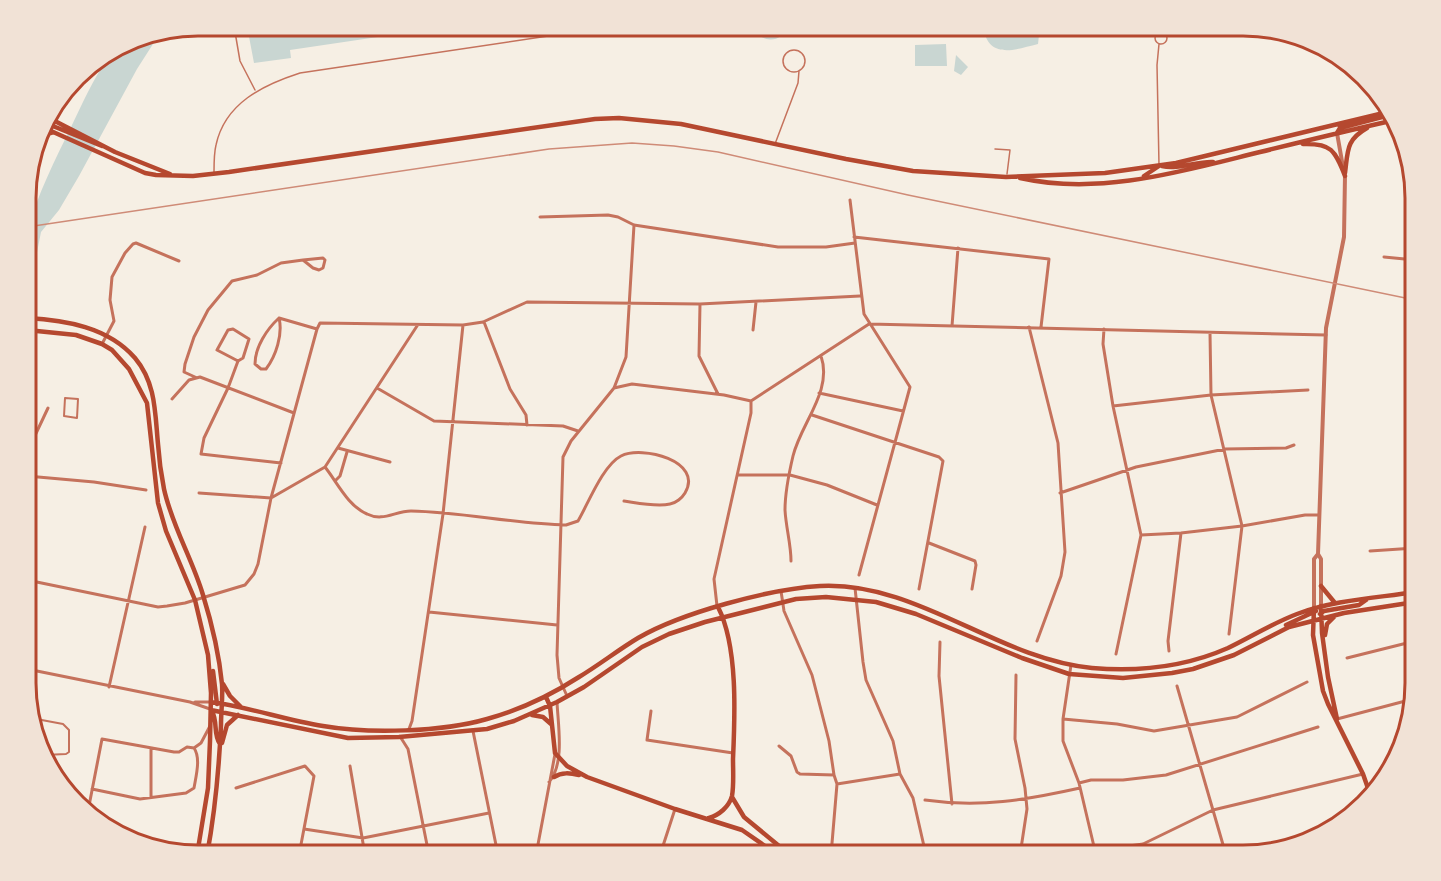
<svg xmlns="http://www.w3.org/2000/svg" width="1441" height="881" font-family="'IBM Plex Sans',sans-serif">
  <style>
    .water { fill: #c9d6d2 }
    .lines { fill: none; stroke-linecap: round; stroke-linejoin: round }
    .service { stroke: #c5725c; stroke-width: 1.5 }
    .pedestrian { stroke: #c5725c; stroke-width: 2 }
    .minor { stroke: #c5725c; stroke-width: 3 }
    .tertiary { stroke: #c5725c; stroke-width: 4 }
    .secondary { stroke: #b5482f; stroke-width: 4.5 }
    .rail { stroke: #cf8b77; stroke-width: 1.5 }
    .rim { fill: none; stroke: #b5482f; stroke-width: 3 }
  </style>
  <rect width="100%" height="100%" fill="#f6efe4"/>
  <!-- water -->
  <path class="water" d="M247,26H452L290,50L291,58L254,63Z
    M757,26H1040L1038,44C1014,50 988,60 983,26H789C782,39 771,44 758,35Z
    M165,32L153,44L137,69L79,176L59,210L41,232L27,303V233C37,195 55,160 72,125C83,102 93,80 107,59L105,56L132,38Z
    M946,44L947,66H915V45Z
    M956,55L968,67L961,75L954,71Z"/>
  <g class="lines">
    <!-- service -->
    <path class="service" d="M234,26L240,61L255,90
      M1155 38a6 6 0 1 1 12 0a6 6 0 1 1-12 0Z
      M1159,44L1157,65L1159,165
      M783 61a11 11 0 1 1 22 0a11 11 0 1 1-22 0Z
      M775,144L798,83L799,71
      M995,149L1010,150L1007,174
      M214,172C214,164 214,153 216,145C225,103 263,85 300,73L595,29L606,26"/>
    <!-- pedestrian -->
    <path class="pedestrian" d="M65,398L78,399L77,418L64,416Z
      M31,718L63,724L69,730V752L66,754L44,755"/>
    <!-- minor -->
    <path class="minor" d="M850,200L864,314L910,387L859,575
      M540,217L608,215L618,217L634,225L778,247H826L855,243
      M854,237L1049,259L1041,327
      M1384,257L1415,260
      M700,304L699,356L718,394
      M279,318C283,334 276,356 266,369H261L255,364C255,347 267,329 279,318Z
      M279,318L317,329
      M484,322L510,389L526,415L527,425
      M952,326L958,248
      M1029,327L1058,443L1065,552L1061,576L1037,641
      M1104,329L1103,344L1113,406L1141,535L1116,654
      M753,330L756,302
      M1210,333L1211,395L1242,526L1229,634
      M102,344L114,321L110,300L112,277L125,253L133,244L136,243L179,261
      M238,361L243,358L249,339L233,329L228,330L217,350L238,361L228,388L204,438L201,454L281,463
      M195,377L184,372L185,364L194,337L208,310L232,281L257,275L281,263L303,260L313,268L319,270L323,268L325,260L323,258L303,260
      M377,388L434,421L563,426L578,431
      M614,388L632,384L724,395L751,401L869,324L1326,335
      M819,393L903,411
      M172,399L189,380L200,377L294,413
      M1113,406L1211,395L1308,390
      M812,415L939,457L943,461L919,589
      M338,448L390,462
      M27,463L31,444L48,408
      M325,467C337,482 348,506 367,514C383,522 395,511 411,511C463,512 514,524 566,525L578,521C588,504 603,465 621,456C642,445 704,461 685,493C682,498 676,503 670,504C656,507 638,503 624,501
      M737,475H790L827,485L877,505
      M27,476L94,482L146,490
      M336,480L340,476L347,452
      M199,493L271,498L325,467L417,326
      M1060,493L1136,467L1225,449L1286,448L1294,445
      M1141,535L1181,533L1242,526L1305,515H1318
      M929,543L975,561L976,565L972,589
      M1370,551L1415,548
      M791,561C791,544 786,528 785,510C785,492 789,473 793,456C801,423 833,391 821,356
      M27,580L158,607L167,606L185,603L245,585L254,574L258,564L271,498L317,329L320,323L463,325L483,322L527,302L700,304L860,296
      M855,588L863,662L866,680L893,741L900,774L913,798L926,855
      M781,591L784,611L812,675L829,741L834,775L837,784L831,855
      M717,606L714,579L751,413V401
      M429,612L557,625
      M940,642L939,676L952,804
      M1169,651L1168,641L1181,533
      M1347,658L1415,641
      M1071,665L1063,719V741L1079,783L1096,855
      M27,669L190,702L210,709
      M1016,675L1015,739L1025,788L1027,809L1020,855
      M1177,686L1226,855
      M109,687L145,527
      M567,696L559,678L557,655L563,457L571,441L614,388L626,357L634,225
      M195,702H211
      M651,711L647,740L733,753
      M1063,719L1117,724L1154,731L1237,717L1307,682
      M1337,719L1413,699
      M409,729L412,721L443,514L463,325
      M473,731L496,845
      M401,738L408,749L429,855
      M779,746L791,756L797,772L800,774L834,775
      M151,748V797
      M194,748L201,743L210,726
      M1389,764H1392
      M350,766L365,855
      M549,782C565,764 558,725 557,702
      M1079,783L1091,780H1123L1166,775L1318,727
      M837,784L900,774
      M236,788L305,766L314,776L299,855
      M92,789L140,799L186,793L194,788C196,776 201,758 194,748
      M925,800C980,808 1026,800 1080,788
      M88,811L102,739L174,752H179L187,747L194,748
      M304,829L363,838L489,813
      M1095,851L1143,844L1213,810L1363,774
      M536,855L555,754
      M660,855L675,809"/>
    <!-- tertiary -->
    <path class="tertiary" d="M1337,133L1343,167
      M1321,606V559L1318,554L1326,328L1344,237L1345,175
      M1314,608V559L1318,554"/>
    <!-- secondary -->
    <path class="secondary" d="M47,117L115,152L170,174
      M43,122L102,146
      M42,127L145,173L156,175L193,176L229,172L595,119L619,118L681,124L846,159L913,171L1006,177L1105,173L1176,163L1392,111
      M1337,133L1340,128L1386,116L1392,112
      M39,135L44,133H51
      M1303,144C1331,143 1335,150 1345,176
      M1162,166C1178,170 1197,161 1213,162
      M1345,173C1348,150 1346,140 1367,128
      M1144,176L1159,166
      M1020,178C1100,196 1183,171 1260,152C1305,141 1350,130 1395,120
      M27,318C65,320 108,327 135,358C156,383 155,413 158,444C159,459 161,474 164,489C172,526 192,558 203,595C212,624 219,654 222,684C223,697 221,711 221,725C219,769 215,812 207,855
      M27,330L76,335L102,344L112,350L129,369L147,403L158,503L166,531L195,600L208,655L211,693L210,741L208,788L197,855
      M1321,586L1335,603
      M1321,606L1322,633L1328,677L1337,719
      M1314,608L1313,635L1323,691L1328,704L1363,774L1370,794
      M1320,614L1324,611L1359,605L1366,600
      M1286,625L1316,611
      M1325,635L1327,624L1334,617
      M213,671L217,704
      M223,684L230,696L241,707
      M546,697L550,706L555,753L567,766L587,777L675,809L742,830L778,855
      M211,702C249,707 285,720 323,726C369,734 442,732 487,719C520,710 551,695 579,677C599,665 618,650 638,638C681,613 769,589 820,586C917,581 997,659 1092,668C1139,672 1185,667 1228,648C1251,637 1273,623 1297,614C1334,600 1376,598 1415,592
      M211,710L348,738L399,737L487,729L514,721L557,702L584,687L642,647L669,634L705,622L796,599L826,597L876,602L916,614L1022,658L1069,674L1123,678L1172,673L1193,669L1234,655L1289,627L1344,613L1415,602
      M212,711C218,722 213,735 220,744
      M532,715L543,717L551,724
      M222,743L227,725L238,715
      M554,777C562,772 570,773 579,775
      M732,797L744,817L790,855
      M709,818C719,815 729,807 732,796C734,785 733,771 733,759C735,715 738,646 718,607"/>
    <!-- rail -->
    <path class="rail" d="M27,227L549,149L632,143L674,146L718,152L908,195L1415,300"/>
  </g>
  <!-- crop -->
  <path d="M0 0H1441V881H0ZM198 36H1243A162 162 0 0 1 1405 198V683A162 162 0 0 1 1243 845H198A162 162 0 0 1 36 683V198A162 162 0 0 1 198 36Z" fill="#f1e2d6" fill-rule="evenodd"/>
  <path class="rim" d="M198 36H1243A162 162 0 0 1 1405 198V683A162 162 0 0 1 1243 845H198A162 162 0 0 1 36 683V198A162 162 0 0 1 198 36Z"/>
</svg>
